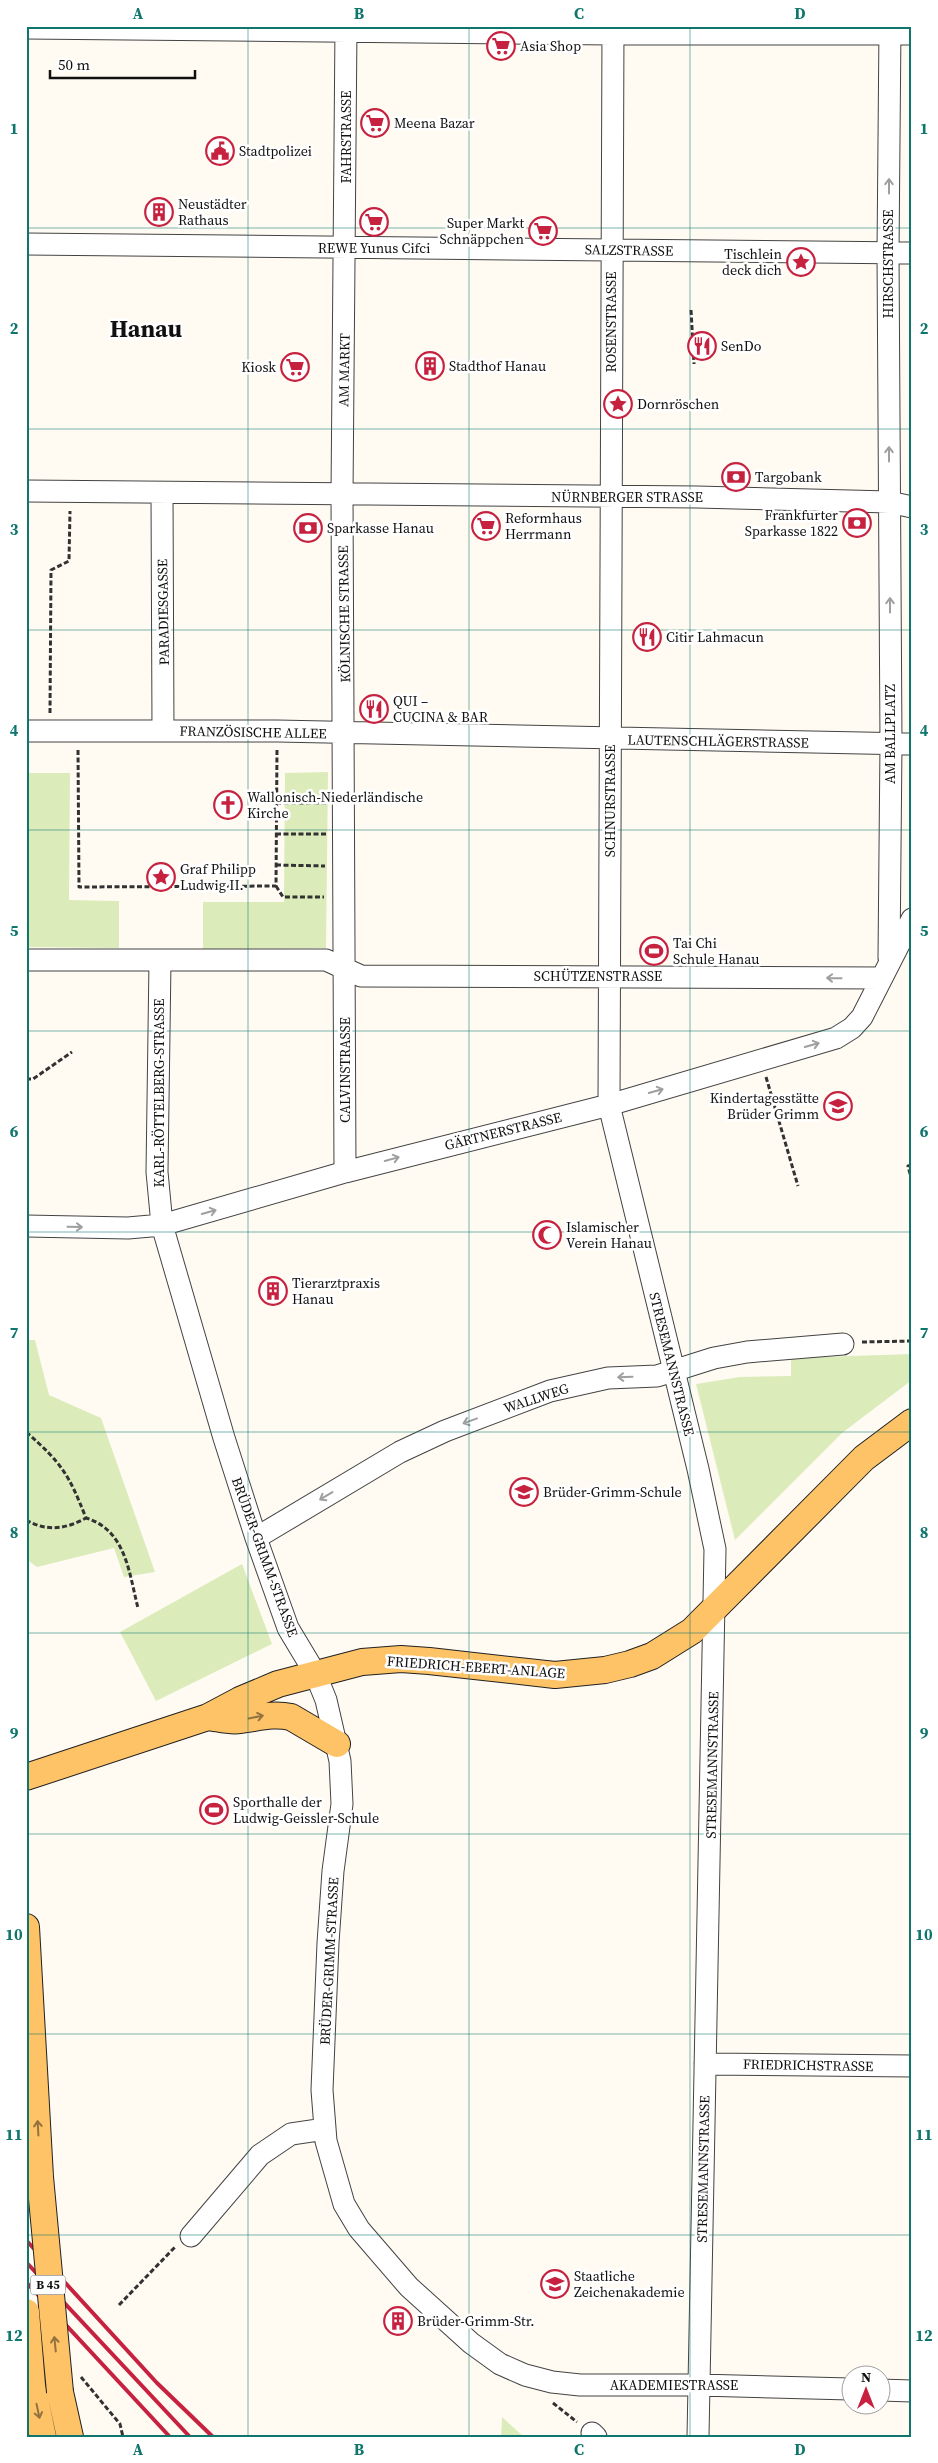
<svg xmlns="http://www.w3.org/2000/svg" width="938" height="2463" font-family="'Source Serif 4',serif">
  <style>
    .green { fill: #dbecba }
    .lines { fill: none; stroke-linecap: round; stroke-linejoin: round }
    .minor-casing { stroke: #434343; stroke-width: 23 }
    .major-casing { stroke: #212121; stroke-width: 28 }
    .path { stroke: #323232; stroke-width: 3; stroke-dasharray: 5 2.5; stroke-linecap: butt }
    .minor { stroke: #fff; stroke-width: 21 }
    .major { stroke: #fdc366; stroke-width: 26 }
    .rail { stroke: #c62240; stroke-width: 4 }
    .major-bridge-casing { stroke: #212121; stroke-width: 28; stroke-linecap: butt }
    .major-bridge { stroke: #fdc366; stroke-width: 26 }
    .oneway { stroke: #9f9f9f }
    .oneway2 { stroke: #92723f }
    .grid { fill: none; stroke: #0f766e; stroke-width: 1; stroke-opacity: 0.55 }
    .labels { text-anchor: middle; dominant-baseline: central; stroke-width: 5; stroke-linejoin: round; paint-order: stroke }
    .shield { fill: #fff; stroke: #585858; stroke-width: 1 }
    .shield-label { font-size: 12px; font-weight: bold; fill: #101010 }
    .poi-label { font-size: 14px; fill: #101010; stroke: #fff; text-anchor: start }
    .street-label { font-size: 14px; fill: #101010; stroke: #fff }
    .town-label { font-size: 24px; font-weight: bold; fill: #101010; stroke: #fff }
    .neatline { fill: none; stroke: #0f766e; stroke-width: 2 }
    .grid-label { font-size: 16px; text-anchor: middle; font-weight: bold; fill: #0f766e }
  </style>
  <rect width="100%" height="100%" fill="#fffbf3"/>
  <!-- green -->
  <path class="green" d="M328,772L326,948L203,949V902H284L285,773Z
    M26,773H70L69,900L119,901V948L26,947Z
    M26,1340H35L49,1395L101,1418L155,1572L124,1577L114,1548L37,1567L26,1559Z
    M912,1354V1380L842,1433L735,1540L696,1384L740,1377L791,1376V1358Z
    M242,1564L272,1644L156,1701L120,1632Z
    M502,2417L524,2437H501Z"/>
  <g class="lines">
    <defs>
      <path id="minor" d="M613,26L609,1105L698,1469L715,1549L698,2437
        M26,28L613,34H912
        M26,244L912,253
        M26,491L697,497L889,502L912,507
        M162,493L163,731
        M26,731H277L912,744
        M889,958L891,743L888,253L890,26
        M26,960H326L361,976L882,978
        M160,961L157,1172L162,1225L224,1438L256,1538L288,1628L315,1673L326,1700L340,1761L342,1804L333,1871L328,1943L322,2090L326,2141L344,2204L359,2229L409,2287L471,2343L500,2364L525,2375L552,2382L580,2385H699L850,2389
        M345,1172L342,495L346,26
        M26,1226L128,1228L162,1225L345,1172L609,1105L836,1038L852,1028L862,1017L912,919
        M256,1538L400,1452L445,1431L550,1391L608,1378L657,1376L714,1358L747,1352L843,1344
        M705,2064L912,2066
        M191,2236L260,2155L291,2134L325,2129
        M880,2390L912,2391
        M592,2433L596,2437"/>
      <path id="major" d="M208,1717C218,1718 230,1722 240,1720C258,1718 272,1713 291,1717L337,1744
        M26,1777L208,1717L240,1700L278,1684L362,1662L401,1659L429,1661L555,1675L605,1670L630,1664L652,1656L692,1631L864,1458L912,1422
        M26,1927L40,2177
        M32,2385L43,2437
        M60,2392L70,2437"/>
    </defs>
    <!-- minor casing -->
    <use href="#minor" class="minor-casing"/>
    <!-- major casing -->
    <use href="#major" class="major-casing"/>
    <!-- path -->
    <path class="path" d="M691,310L694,364
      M50,713L51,570L69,561L70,511
      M78,750L79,887L276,886L277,749
      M276,803H326
      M276,834H326
      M276,865L325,866
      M276,886L283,897H324
      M766,1077L798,1186
      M26,1079H33L72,1052
      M912,1165L908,1166L912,1181
      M862,1342L912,1341
      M26,1432C62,1463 69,1475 86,1518C126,1530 129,1573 138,1608
      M26,1520C47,1532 66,1529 86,1518
      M119,2305L176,2246
      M81,2377L120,2424L123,2437
      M553,2403L577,2422"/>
    <!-- minor -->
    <use href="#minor" class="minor"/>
    <!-- major -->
    <use href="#major" class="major"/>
    <!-- rail -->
    <path class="rail" d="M26,2240L157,2383L213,2437
      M26,2262L190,2437
      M26,2282L170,2437"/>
    <defs>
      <path id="major-bridge" d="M40,2177L60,2392
        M26,2312L32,2385"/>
    </defs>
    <!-- major-bridge casing -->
    <use href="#major-bridge" class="major-bridge-casing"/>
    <!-- major-bridge -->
    <use href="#major-bridge" class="major-bridge"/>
  </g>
  <!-- one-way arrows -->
  <defs><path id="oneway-shaft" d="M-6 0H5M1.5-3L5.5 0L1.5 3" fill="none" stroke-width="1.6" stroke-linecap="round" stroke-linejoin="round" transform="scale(1.25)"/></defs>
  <g class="oneway">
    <use href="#oneway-shaft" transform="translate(889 186) rotate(-90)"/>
    <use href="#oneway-shaft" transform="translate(889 454) rotate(-90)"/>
    <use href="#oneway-shaft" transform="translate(890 605) rotate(-90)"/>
    <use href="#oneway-shaft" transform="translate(834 978) rotate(-179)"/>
    <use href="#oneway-shaft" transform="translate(812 1045) rotate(-16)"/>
    <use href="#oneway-shaft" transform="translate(656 1091) rotate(-16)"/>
    <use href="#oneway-shaft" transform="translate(392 1159) rotate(-15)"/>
    <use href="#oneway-shaft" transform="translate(209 1212) rotate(-16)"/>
    <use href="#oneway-shaft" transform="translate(75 1227) rotate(1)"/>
    <use href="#oneway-shaft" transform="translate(625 1377) rotate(178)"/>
    <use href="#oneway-shaft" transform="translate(470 1421) rotate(160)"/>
    <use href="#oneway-shaft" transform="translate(326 1496) rotate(149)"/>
  </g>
  <g class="oneway2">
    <use href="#oneway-shaft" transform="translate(256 1717) rotate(-11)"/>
    <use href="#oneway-shaft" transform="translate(38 2128) rotate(-93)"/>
    <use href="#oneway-shaft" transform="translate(55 2344) rotate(-96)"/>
    <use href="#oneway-shaft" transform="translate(38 2411) rotate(78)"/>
  </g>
  <!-- grid -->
  <path class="grid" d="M248,26V2437M469,26V2437M690,26V2437M26,228H912M26,429H912M26,630H912M26,830H912M26,1031H912M26,1232H912M26,1432H912M26,1633H912M26,1834H912M26,2034H912M26,2235H912"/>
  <!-- icons -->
  <defs>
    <symbol id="supermarket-ring" viewBox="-11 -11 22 22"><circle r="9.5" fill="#fff" stroke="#c62240" stroke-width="1.5"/><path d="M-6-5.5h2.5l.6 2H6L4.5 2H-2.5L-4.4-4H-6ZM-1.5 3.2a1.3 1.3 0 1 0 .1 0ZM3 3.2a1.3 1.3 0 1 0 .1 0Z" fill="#c62240"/></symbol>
    <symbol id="civic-ring" viewBox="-11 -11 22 22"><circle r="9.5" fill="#fff" stroke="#c62240" stroke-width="1.5"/><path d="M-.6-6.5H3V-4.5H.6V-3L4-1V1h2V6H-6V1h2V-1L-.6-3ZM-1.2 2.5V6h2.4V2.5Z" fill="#c62240"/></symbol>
    <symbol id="building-ring" viewBox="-11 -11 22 22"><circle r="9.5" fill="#fff" stroke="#c62240" stroke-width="1.5"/><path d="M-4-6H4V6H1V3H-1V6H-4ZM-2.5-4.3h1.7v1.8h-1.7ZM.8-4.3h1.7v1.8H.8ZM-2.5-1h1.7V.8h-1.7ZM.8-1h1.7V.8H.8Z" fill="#c62240"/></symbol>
    <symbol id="sight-ring" viewBox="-11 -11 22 22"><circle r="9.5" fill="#fff" stroke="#c62240" stroke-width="1.5"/><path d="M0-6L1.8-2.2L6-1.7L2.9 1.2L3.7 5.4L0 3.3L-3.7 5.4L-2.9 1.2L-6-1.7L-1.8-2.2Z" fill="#c62240"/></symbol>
    <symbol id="restaurant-ring" viewBox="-11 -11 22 22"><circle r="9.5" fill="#fff" stroke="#c62240" stroke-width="1.5"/><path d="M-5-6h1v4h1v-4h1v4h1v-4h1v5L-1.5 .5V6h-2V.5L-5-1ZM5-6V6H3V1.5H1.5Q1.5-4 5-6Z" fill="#c62240"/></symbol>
    <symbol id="bank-ring" viewBox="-11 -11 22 22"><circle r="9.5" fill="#fff" stroke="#c62240" stroke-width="1.5"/><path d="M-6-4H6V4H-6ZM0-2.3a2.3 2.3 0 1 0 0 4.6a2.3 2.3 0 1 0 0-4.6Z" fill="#c62240"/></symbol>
    <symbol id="church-ring" viewBox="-11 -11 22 22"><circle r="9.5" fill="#fff" stroke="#c62240" stroke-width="1.5"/><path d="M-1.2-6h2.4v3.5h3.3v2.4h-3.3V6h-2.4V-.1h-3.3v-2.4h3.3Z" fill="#c62240"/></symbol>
    <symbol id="stadium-ring" viewBox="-11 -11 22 22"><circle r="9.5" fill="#fff" stroke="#c62240" stroke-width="1.5"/><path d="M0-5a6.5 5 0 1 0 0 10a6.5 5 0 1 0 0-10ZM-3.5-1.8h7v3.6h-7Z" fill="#c62240"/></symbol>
    <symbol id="school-ring" viewBox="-11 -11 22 22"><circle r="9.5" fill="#fff" stroke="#c62240" stroke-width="1.5"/><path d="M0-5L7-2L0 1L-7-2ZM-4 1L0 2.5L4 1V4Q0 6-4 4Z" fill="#c62240"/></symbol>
    <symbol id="mosque-ring" viewBox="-11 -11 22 22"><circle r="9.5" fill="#fff" stroke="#c62240" stroke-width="1.5"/><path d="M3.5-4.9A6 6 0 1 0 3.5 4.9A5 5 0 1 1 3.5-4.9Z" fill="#c62240"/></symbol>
  </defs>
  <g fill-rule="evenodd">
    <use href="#supermarket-ring" x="485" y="30" width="32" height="32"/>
    <use href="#supermarket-ring" x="359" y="107" width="32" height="32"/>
    <use href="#civic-ring" x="204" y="135" width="32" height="32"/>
    <use href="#building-ring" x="143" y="196" width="32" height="32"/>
    <use href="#supermarket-ring" x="358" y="206" width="32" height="32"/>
    <use href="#supermarket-ring" x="527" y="215" width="32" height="32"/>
    <use href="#sight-ring" x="785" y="246" width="32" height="32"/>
    <use href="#restaurant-ring" x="686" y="330" width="32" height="32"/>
    <use href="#building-ring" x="414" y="350" width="32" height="32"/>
    <use href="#supermarket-ring" x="279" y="351" width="32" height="32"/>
    <use href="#sight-ring" x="602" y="388" width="32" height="32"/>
    <use href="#bank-ring" x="720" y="461" width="32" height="32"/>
    <use href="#bank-ring" x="841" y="507" width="32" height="32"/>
    <use href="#supermarket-ring" x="470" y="510" width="32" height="32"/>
    <use href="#bank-ring" x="292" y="512" width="32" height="32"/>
    <use href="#restaurant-ring" x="631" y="621" width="32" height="32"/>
    <use href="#restaurant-ring" x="358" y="693" width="32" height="32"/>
    <use href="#church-ring" x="212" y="789" width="32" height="32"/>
    <use href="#sight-ring" x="145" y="861" width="32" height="32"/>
    <use href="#stadium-ring" x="638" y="935" width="32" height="32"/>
    <use href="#school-ring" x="822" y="1090" width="32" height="32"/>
    <use href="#mosque-ring" x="531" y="1219" width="32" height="32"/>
    <use href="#building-ring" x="257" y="1275" width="32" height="32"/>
    <use href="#school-ring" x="508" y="1476" width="32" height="32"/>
    <use href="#stadium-ring" x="198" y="1794" width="32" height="32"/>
    <use href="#school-ring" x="539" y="2268" width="32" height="32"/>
    <use href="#building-ring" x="382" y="2305" width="32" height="32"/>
  </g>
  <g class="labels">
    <!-- shield labels -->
    <rect class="shield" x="30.5" y="2275.5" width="35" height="19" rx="4"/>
    <g class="shield-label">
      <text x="48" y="2285">B 45</text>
    </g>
    <!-- poi labels -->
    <g class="poi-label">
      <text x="520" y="46">Asia Shop</text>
      <text x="394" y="123">Meena Bazar</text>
      <text x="239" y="151">Stadtpolizei</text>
      <text x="178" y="204">Neustädter<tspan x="178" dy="16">Rathaus</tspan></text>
      <text x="524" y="223" text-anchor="end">Super Markt<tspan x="524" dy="16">Schnäppchen</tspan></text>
      <text x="374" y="248" text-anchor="middle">REWE Yunus Cifci</text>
      <text x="782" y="254" text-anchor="end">Tischlein<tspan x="782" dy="16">deck dich</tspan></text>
      <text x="721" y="346">SenDo</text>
      <text x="449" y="366">Stadthof Hanau</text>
      <text x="276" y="367" text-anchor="end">Kiosk</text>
      <text x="637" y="404">Dornröschen</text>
      <text x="755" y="477">Targobank</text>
      <text x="838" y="515" text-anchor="end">Frankfurter<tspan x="838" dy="16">Sparkasse 1822</tspan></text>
      <text x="505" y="518">Reformhaus<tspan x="505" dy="16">Herrmann</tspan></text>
      <text x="327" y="528">Sparkasse Hanau</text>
      <text x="666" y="637">Citir Lahmacun</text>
      <text x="393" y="701">QUI –<tspan x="393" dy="16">CUCINA &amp; BAR</tspan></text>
      <text x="247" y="797">Wallonisch-Niederländische<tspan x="247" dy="16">Kirche</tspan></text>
      <text x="180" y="869">Graf Philipp<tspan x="180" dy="16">Ludwig II.</tspan></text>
      <text x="673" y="943">Tai Chi<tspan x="673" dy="16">Schule Hanau</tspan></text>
      <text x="819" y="1098" text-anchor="end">Kindertagesstätte<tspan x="819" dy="16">Brüder Grimm</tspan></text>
      <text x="566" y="1227">Islamischer<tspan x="566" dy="16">Verein Hanau</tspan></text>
      <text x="292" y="1283">Tierarztpraxis<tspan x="292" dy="16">Hanau</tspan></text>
      <text x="543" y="1492">Brüder-Grimm-Schule</text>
      <text x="233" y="1802">Sporthalle der<tspan x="233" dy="16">Ludwig-Geissler-Schule</tspan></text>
      <text x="574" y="2276">Staatliche<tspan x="574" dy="16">Zeichenakademie</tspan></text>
      <text x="417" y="2321">Brüder-Grimm-Str.</text>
    </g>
    <!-- street labels -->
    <g class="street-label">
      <text transform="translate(346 137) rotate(-90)">FAHRSTRASSE</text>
      <text transform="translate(629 250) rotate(1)">SALZSTRASSE</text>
      <text transform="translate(888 264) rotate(-90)">HIRSCHSTRASSE</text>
      <text transform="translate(611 322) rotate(-90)">ROSENSTRASSE</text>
      <text transform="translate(344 370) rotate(-89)">AM MARKT</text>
      <text x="627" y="497">NÜRNBERGER STRASSE</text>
      <text transform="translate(163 612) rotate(-91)">PARADIESGASSE</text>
      <text transform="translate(344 614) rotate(-91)">KÖLNISCHE STRASSE</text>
      <text transform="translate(253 732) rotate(1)">FRANZÖSISCHE ALLEE</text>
      <text transform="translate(890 734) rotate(-90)">AM BALLPLATZ</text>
      <text transform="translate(718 741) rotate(1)">LAUTENSCHLÄGERSTRASSE</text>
      <text transform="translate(610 801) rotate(-90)">SCHNURSTRASSE</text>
      <text x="598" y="976">SCHÜTZENSTRASSE</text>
      <text transform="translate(345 1070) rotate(-90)">CALVINSTRASSE</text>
      <text transform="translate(159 1093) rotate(-90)">KARL-RÖTTELBERG-STRASSE</text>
      <text transform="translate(503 1131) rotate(-14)">GÄRTNERSTRASSE</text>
      <text transform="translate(672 1364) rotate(76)">STRESEMANNSTRASSE</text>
      <text transform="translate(536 1398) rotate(-18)">WALLWEG</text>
      <text transform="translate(265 1557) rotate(70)">BRÜDER-GRIMM-STRASSE</text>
      <text transform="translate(476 1667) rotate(4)">FRIEDRICH-EBERT-ANLAGE</text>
      <text transform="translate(712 1765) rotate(-89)">STRESEMANNSTRASSE</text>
      <text transform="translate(329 1961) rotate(-87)">BRÜDER-GRIMM-STRASSE</text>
      <text transform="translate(808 2065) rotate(1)">FRIEDRICHSTRASSE</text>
      <text transform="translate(703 2169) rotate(-89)">STRESEMANNSTRASSE</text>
      <text x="674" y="2385">AKADEMIESTRASSE</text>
    </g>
    <!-- town labels -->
    <g class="town-label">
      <text x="146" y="328">Hanau</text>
    </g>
  </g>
  <!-- border -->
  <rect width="938" height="2463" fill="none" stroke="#ffffff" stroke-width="55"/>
  <!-- north arrow -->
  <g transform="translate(866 2390)"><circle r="24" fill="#ffffff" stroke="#9f9f9f"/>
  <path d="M0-4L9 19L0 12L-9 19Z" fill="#c62240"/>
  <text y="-8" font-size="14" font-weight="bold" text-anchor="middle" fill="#101010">N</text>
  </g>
  <!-- scale -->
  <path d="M50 70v8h145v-8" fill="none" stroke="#101010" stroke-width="2.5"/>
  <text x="58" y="70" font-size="15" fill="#101010" stroke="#ffffff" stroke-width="4" paint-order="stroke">50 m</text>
  <rect x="28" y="28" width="882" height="2408" class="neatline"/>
  <g class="grid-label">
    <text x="138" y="19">A</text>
    <text x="359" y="19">B</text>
    <text x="579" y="19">C</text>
    <text x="800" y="19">D</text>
    <text x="14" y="134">1</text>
    <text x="924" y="134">1</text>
    <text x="14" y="334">2</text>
    <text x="924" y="334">2</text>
    <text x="14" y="535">3</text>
    <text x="924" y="535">3</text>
    <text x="14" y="736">4</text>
    <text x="924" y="736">4</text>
    <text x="14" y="936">5</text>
    <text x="924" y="936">5</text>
    <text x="14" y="1137">6</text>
    <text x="924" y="1137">6</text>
    <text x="14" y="1338">7</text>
    <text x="924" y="1338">7</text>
    <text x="14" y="1538">8</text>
    <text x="924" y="1538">8</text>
    <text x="14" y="1739">9</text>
    <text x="924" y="1739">9</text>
    <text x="14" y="1940">10</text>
    <text x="924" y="1940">10</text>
    <text x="14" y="2140">11</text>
    <text x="924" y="2140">11</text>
    <text x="14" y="2341">12</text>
    <text x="924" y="2341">12</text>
    <text x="138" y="2455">A</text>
    <text x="359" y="2455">B</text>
    <text x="579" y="2455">C</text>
    <text x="800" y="2455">D</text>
  </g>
</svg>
